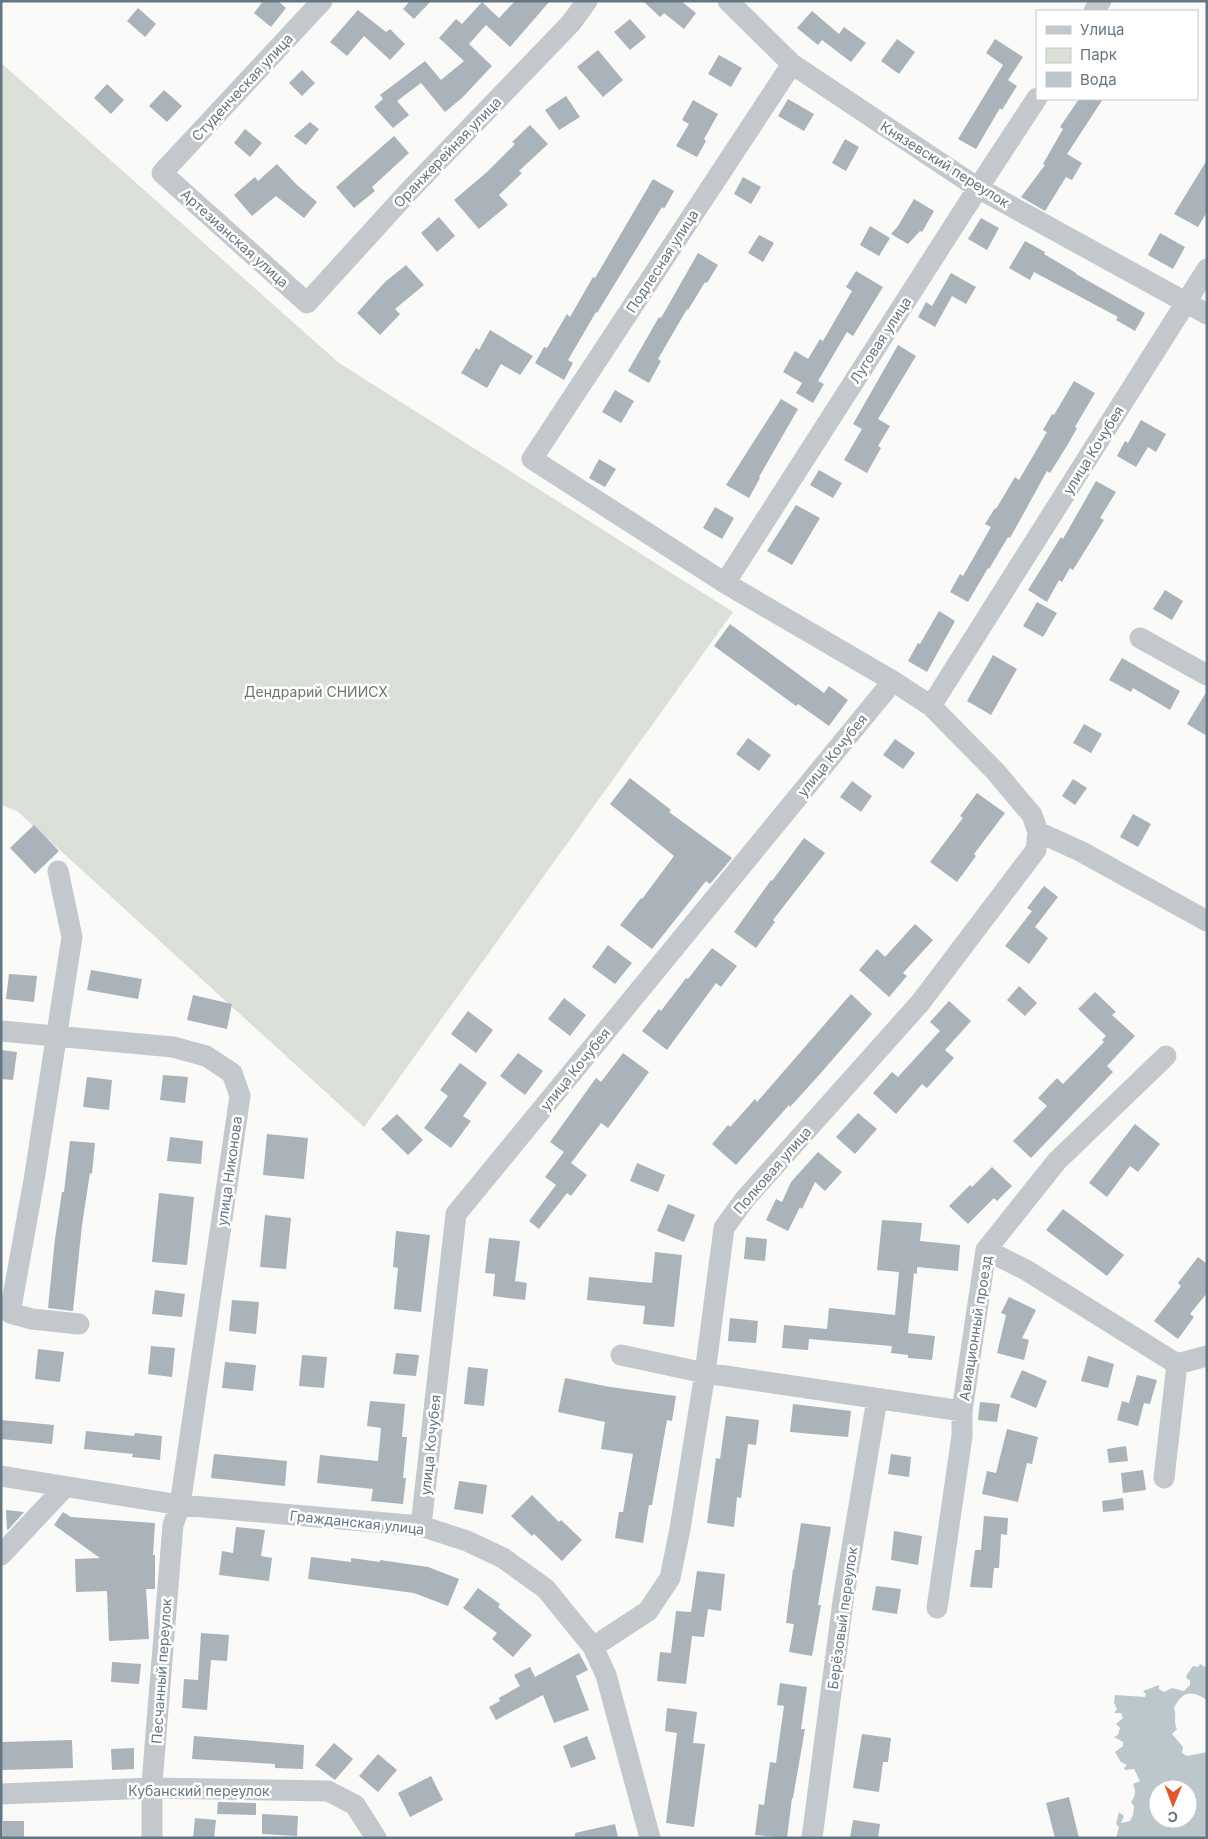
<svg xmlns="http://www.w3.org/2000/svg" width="1208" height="1839" font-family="Inter,sans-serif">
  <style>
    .green { fill: #dadfd7 }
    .water { fill: #bbc7cb; fill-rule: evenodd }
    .building { fill: #aab3b9 }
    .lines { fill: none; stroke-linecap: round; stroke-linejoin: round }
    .minor { stroke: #c3c8cc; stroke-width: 21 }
    .labels { text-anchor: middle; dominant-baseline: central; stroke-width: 5; stroke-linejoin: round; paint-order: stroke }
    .street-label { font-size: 14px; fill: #657683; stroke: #fff }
    .park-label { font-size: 14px; fill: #687a64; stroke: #fff }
  </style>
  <rect width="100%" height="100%" fill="#fafaf8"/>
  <!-- green -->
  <path class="green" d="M1,63L339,363L733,612L364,1127L17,811L1,805Z"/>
  <!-- water -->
  <path class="water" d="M1200,1664L1205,1667L1207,1665V1700C1192,1690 1182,1691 1174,1708C1177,1715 1173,1721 1177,1729L1172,1734L1183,1747L1182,1753L1187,1756L1207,1752V1838H1116L1119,1827L1116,1824L1119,1812L1124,1816L1121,1823L1130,1821L1133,1815L1134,1806L1131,1802C1136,1795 1136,1791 1133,1784L1140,1781L1134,1769L1125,1770L1124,1768L1127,1765L1121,1762L1115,1752L1123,1746V1742L1114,1737L1118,1735L1120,1728L1116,1724L1123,1718L1121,1713H1114L1117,1709L1114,1703L1115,1695L1145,1697L1146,1694L1143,1691L1159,1685V1689L1164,1692L1172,1688L1184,1691L1190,1685V1680L1187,1679L1186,1676L1193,1666L1198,1667ZM1158,1789H1188V1819H1158Z"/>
  <!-- building -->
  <path class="building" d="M263,1H278L286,8L271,27L254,13Z
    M410,1H431L414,19L403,9Z
    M515,1H550L510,47L486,25L469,44L492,66L462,98L445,112L421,83L397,101L409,115L393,128L374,107L383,99L380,95L425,61L441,80L464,61L439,38L456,19L462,24L482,2L499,18Z
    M643,1H681L696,13L684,29L664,13L660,17Z
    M138,8L156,24L145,37L127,21Z
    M358,10L386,32L390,29L405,44L390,60L364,36L347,56L330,42Z
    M812,11L839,34L844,27L866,43L851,62L822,40L818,45L797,28Z
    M630,19L646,37L630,50L614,32Z
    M897,39L915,52L899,74L881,61Z
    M995,39L1023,57L1008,80L1017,86L1002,110L1000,108L976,149L958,139L1003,65L986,53Z
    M598,50L623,80L603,97L577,67Z
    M719,55L742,68L731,87L708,74Z
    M302,70L315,83L302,96L289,83Z
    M107,84L124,100L111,114L94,98Z
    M164,90L182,106L167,122L149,106Z
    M566,96L580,117L559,130L545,110Z
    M788,99L814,114L804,131L778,116Z
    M1079,99H1103L1067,154L1082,163L1072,180L1066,177L1045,211L1021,197L1045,165L1043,164L1063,129L1060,127Z
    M693,100L718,114L704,139L706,141L697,157L676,146L689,124L682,120Z
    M310,122L319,129L306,145L294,136Z
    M530,125L548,144L519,171L522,173L499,195L508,205L479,229L454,200L487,172L515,144L512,142Z
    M245,129L262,143L250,157L234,143Z
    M394,136L409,153L372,187L375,191L354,208L336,187Z
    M845,139L859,147L846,171L832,163Z
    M1207,160V212L1198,227L1174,214Z
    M277,164L297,185L317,202L304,218L276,196L252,216L234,195L255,177L258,181Z
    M743,177L761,187L751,204L734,194Z
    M653,179L674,191L664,209L662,207L597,313L596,312L568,360L573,363L564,380L535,363L544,347L547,348L567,314L570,317L593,277L595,278Z
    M914,199L934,211L922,232L920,231L908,244L891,234L898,226Z
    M439,217L455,236L437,252L421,233Z
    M981,218L999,228L987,250L968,239Z
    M870,226L890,238L879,256L860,245Z
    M1160,233L1185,247L1173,269L1148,255Z
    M759,235L774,243L763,262L748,253Z
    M1025,241L1045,252L1044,254L1076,273V274L1145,313L1135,331L1116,320L1118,317L1034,272L1030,280L1009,268Z
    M698,253L718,265L707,283L705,282L688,310L687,309L658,359L661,361L649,383L628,371L659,317L661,318Z
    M406,265L424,285L395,309L400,314L380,335L357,313L385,282Z
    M856,271L883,287L853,336L847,332L818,381L824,384L813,403L796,393L802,383L783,372L795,351L808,359L820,339L823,341L852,291L846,287Z
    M951,273L976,287L966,304L952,296L935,327L918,317L926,302L932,306Z
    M490,330L533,356L520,375L501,364L487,388L461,373L476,348L479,350Z
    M898,345L916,356L878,419L890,426L878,446L881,448L867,473L844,460L862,429L853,424Z
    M1074,381L1095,393L1075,427L1077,428L1068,444L1050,473L1047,471L1010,538L1008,537L989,569L988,568L968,602L950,592L960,574L963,576L991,527L985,524L995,508L996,509L1015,477L1019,480L1047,432L1043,430L1052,414L1054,415Z
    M615,390L634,401L621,423L602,412Z
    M781,399L798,409L759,477L760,478L749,498L726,485Z
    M1141,420L1166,434L1156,452L1148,447L1136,467L1117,456L1125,441L1128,443Z
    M599,459L616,469L605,487L589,478Z
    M819,470L842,483L833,498L810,485Z
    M1096,481L1116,492L1100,518L1104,520L1091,541L1073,570L1070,568L1062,582L1059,580L1047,602L1028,590L1061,537L1063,539Z
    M796,505L820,518L792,565L767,551Z
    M715,507L734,518L722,539L703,528Z
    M1165,590L1183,601L1172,620L1153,609Z
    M1037,602L1057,613L1043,637L1023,626Z
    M939,611L955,621L927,672L908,661L918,643L920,644Z
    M730,624L824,693L829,686L848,700L829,726L798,704L796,706L714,646Z
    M993,655L1017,669L991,715L967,701Z
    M1122,658L1180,691L1170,710L1133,688L1131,692L1109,680Z
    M1207,691V736L1187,724Z
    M1084,724L1102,734L1091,753L1073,743Z
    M748,738L771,755L759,771L736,754Z
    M895,739L915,753L903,769L883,755Z
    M630,778L671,810L669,812L732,858L710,884L706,881L652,949L620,925L641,898L642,899L674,856L610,804Z
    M1073,779L1087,788L1075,805L1062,796Z
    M852,781L872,796L861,812L840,797Z
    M977,793L1005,813L974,854L976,856L957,882L930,862L963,818L960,816Z
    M1133,814L1151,824L1138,847L1120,837Z
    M34,825L59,851L35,874L10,848Z
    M804,838L825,853L773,920L775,922L756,948L734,932L771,880L772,881Z
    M1044,886L1058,897L1035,927L1048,938L1029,964L1005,946L1032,911L1027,908Z
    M915,924L933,940L903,973L907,976L889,997L859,970L877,949L885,957Z
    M608,945L632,963L615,984L592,967Z
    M712,948L737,966L721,987L716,983L667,1050L642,1031L659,1009L661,1011L686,978L688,979Z
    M91,970L142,979L138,999L87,990Z
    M9,974L37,976L34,1002L6,999Z
    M1019,986L1037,1003L1025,1016L1007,1000Z
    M1095,992L1116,1012L1112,1015L1135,1036L1107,1066L1113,1072L1031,1158L1013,1141L1047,1106L1038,1098L1057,1078L1063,1084L1104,1042L1102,1040L1106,1036L1078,1009Z
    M851,994L872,1014L820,1074L790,1107L789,1105L736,1165L712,1144L728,1125L730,1127L755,1099L757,1102Z
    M193,995L232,1004L227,1029L187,1020Z
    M564,998L586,1015L570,1036L548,1019Z
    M949,1001L971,1021L945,1050L954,1058L927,1088L922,1084L896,1114L873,1093L892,1072L898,1077L940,1031L930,1022Z
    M468,1011L493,1030L476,1053L451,1034Z
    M1,1050L17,1052L13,1080L1,1079Z
    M518,1053L543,1071L525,1095L500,1076Z
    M623,1053L649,1072L608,1128L601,1123L571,1163L587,1175L571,1196L567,1193L539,1229L529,1221L556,1185L545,1177L564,1152L550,1142L596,1078L601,1082Z
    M460,1063L487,1083L463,1116L471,1121L451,1148L424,1128L448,1096L440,1090Z
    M163,1075L188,1077L185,1103L160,1100Z
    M87,1077L112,1080L109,1110L83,1107Z
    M858,1113L877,1129L855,1154L836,1137Z
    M397,1114L423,1140L408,1155L381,1129Z
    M1135,1124L1160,1144L1138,1172L1130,1166L1107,1197L1089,1183Z
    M267,1134L308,1138L304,1179L263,1175Z
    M170,1137L203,1141L201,1164L167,1161Z
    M70,1141L95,1143L92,1174L90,1173L82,1225L73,1311L48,1308L55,1239L62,1192H64Z
    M818,1152L842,1172L825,1191L815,1182L802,1209L800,1207L788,1231L766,1220L776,1199L782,1202L791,1182Z
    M637,1163L665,1175L658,1192L630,1181Z
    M992,1167L1012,1186L997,1201L994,1198L968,1224L949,1206L970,1185L972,1187Z
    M159,1193L194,1197L187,1265L152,1262Z
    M668,1204L695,1215L684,1242L657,1231Z
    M1063,1209L1124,1255L1107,1276L1046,1230Z
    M265,1215L291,1218L286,1269L260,1267Z
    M882,1220L922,1223L920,1241L960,1245L958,1271L917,1267V1274L914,1273L908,1333L935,1336L932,1360L908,1358V1355L891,1353L892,1346L809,1339L808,1350L782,1348L784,1325L827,1329L829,1308L895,1315L899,1272L877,1270Z
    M396,1231L430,1235L421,1312L394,1309L398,1268L393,1267Z
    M746,1237L767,1239L765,1261L744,1259Z
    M489,1238L520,1241L515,1281L527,1283L525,1300L493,1296L495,1274L485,1273Z
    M655,1252L682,1255L674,1327L643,1324L645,1306L587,1300L589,1277L652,1283Z
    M1198,1257L1207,1264V1293L1190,1314L1194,1317L1178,1339L1154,1321L1181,1286L1178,1283Z
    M155,1290L185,1294L182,1317L152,1314Z
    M1009,1297L1036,1310L1022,1338L1029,1340L1024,1360L997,1353L1006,1315L1001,1313Z
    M232,1300L259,1302L256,1334L229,1331Z
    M730,1318L758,1321L756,1343L728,1341Z
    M151,1346L175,1348L172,1377L148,1374Z
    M38,1349L64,1352L60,1382L35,1379Z
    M396,1353L419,1355L416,1376L393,1374Z
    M302,1355L327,1357L324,1388L299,1386Z
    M1088,1356L1114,1364L1108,1388L1081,1381Z
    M225,1362L256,1365L253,1391L222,1388Z
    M468,1367L488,1369L484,1406L464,1404Z
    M1022,1370L1047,1381L1036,1408L1010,1397Z
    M1137,1375L1157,1380L1150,1404L1144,1403L1138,1426L1117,1420L1122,1401L1129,1403Z
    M565,1378L610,1387L676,1396L672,1421L667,1420L652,1505H649L643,1543L615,1538L619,1512H623L633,1454L601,1449L605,1422L558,1412Z
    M370,1401L405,1404L402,1437H407L403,1478H406L403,1504L371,1501L373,1489L317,1483L320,1455L378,1461L381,1428L367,1426Z
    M980,1402L1000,1404L997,1422L978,1420Z
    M793,1404L851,1411L848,1437L790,1432Z
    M726,1416L759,1420L756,1445L748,1444L741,1498L737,1497L734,1527L707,1523L716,1458L720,1459Z
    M1,1420L54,1425L52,1444L1,1439Z
    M1007,1429L1038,1437L1032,1464L1027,1463L1018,1502L982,1494L987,1471L996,1473Z
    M86,1431L134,1436L135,1433L162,1436L160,1460L132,1457L133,1454L84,1449Z
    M1126,1446L1128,1461L1109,1463L1107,1449Z
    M214,1454L287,1461L285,1486L211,1478Z
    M891,1454L911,1457L909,1477L888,1474Z
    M1143,1470L1146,1490L1123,1493L1121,1473Z
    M459,1481L487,1485L483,1514L454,1509Z
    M532,1495L559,1522L561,1520L582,1540L562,1561L534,1534L532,1536L511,1516Z
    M1123,1498L1124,1510L1103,1512L1102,1501Z
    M6,1510L24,1512L8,1530L7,1529Z
    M63,1512L71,1517L155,1523L153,1555H155V1589H146L149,1639L109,1641L107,1591L76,1592L75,1559L100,1558L54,1525Z
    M984,1516L1008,1518L1007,1535L1001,1534L999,1568H994L992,1588L970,1587L975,1550H981Z
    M801,1523L831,1527L818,1605H821L812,1656L789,1652L794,1624L786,1623L793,1569H794Z
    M236,1527L265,1530L261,1556L272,1558L269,1581L219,1575L222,1551L233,1553Z
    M894,1531L922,1536L918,1565L891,1560Z
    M311,1557L351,1562V1558L380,1562V1560L428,1567L459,1579L448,1606L414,1593L308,1579Z
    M697,1571L725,1574L721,1611L708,1609L704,1637L692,1636L686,1684L657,1681L660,1652L671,1653L676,1611L691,1612Z
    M876,1586L901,1589L897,1614L872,1610Z
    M478,1588L500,1604L498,1607L532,1635L513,1657L492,1639L497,1633L463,1608Z
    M201,1633L229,1635L227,1661L211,1660L207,1710L182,1708L184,1679L198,1680Z
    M579,1653L588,1670L576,1676L589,1710L554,1723L543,1695L496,1720L489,1707L500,1701L499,1698L520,1686L514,1675L530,1667L535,1677Z
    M112,1662L141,1664L139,1684L111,1682Z
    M780,1683L807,1687L801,1729H805L793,1798H792L787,1838L755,1835L759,1804L764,1805L770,1762L776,1763L784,1706L777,1705Z
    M667,1708L697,1712L693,1743L705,1744L694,1827L666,1823L677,1733L665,1731Z
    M862,1734L891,1738L888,1762H883L879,1792L853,1788Z
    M194,1736L304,1745L303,1769L275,1768V1764L192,1759Z
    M587,1736L596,1759L571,1768L563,1746Z
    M72,1740L73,1768L1,1770V1742Z
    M334,1743L353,1759L335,1780L315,1765Z
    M134,1748V1769L112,1770L111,1749Z
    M378,1754L397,1770L378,1792L359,1776Z
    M431,1776L443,1800L410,1817L398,1793Z
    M1069,1797L1079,1838H1055L1046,1803Z
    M218,1802L256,1803V1815L217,1814Z
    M262,1814L298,1816L297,1836L262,1834Z
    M195,1818L216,1820L214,1838H193Z
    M853,1820L880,1824L878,1838H850Z
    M3,1821H24V1838H3Z
    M615,1824L618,1838H575V1833Z"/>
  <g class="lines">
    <!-- minor -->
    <path class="minor" d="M322,1L162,173L307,303L410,190L571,23L587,1
      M728,1L792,64L978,188L1207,314
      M1094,11L1101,1
      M725,583L978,188L1037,98
      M1140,638L1207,675
      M931,706L1207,269
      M1038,832L1080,851L1207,921
      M58,871L72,937L34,1180L10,1313L32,1319L79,1324
      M1,1031L173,1047L206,1056L232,1073L240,1096L180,1505L173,1525L152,1783V1838
      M986,1250L1026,1270L1177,1364
      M621,1355L705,1373L962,1411
      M1,1476L180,1505L421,1526L467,1541L503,1558L546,1589L593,1647L606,1675L650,1838
      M1164,1478L1177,1364L1207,1356
      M421,1526L456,1214L893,681
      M1,1555L65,1487
      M937,1608L962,1436V1411L986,1250L1057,1161L1166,1056
      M593,1647L648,1611L670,1578L680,1529L705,1373L724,1228L745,1199L920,1003L1036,850L1038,832L1032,815L995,771L931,706L893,681L725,583L532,459L792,64
      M1,1794L152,1788L328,1791L355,1805L376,1838
      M812,1838L843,1601L877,1399"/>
  </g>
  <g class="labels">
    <!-- street labels -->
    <g class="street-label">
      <text transform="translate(242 87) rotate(-47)">Студенческая улица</text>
      <text transform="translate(447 152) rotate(-46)">Оранжерейная улица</text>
      <text transform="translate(945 164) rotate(32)">Князевский переулок</text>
      <text transform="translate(235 238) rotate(42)">Артезианская улица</text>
      <text transform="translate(662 261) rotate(-57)">Подлесная улица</text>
      <text transform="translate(880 340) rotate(-57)">Луговая улица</text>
      <text transform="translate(1093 450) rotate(-58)">улица Кочубея</text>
      <text transform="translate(832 755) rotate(-51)">улица Кочубея</text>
      <text transform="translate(575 1069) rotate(-51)">улица Кочубея</text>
      <text transform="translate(772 1170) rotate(-49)">Полковая улица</text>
      <text transform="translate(229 1171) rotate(-82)">улица Никонова</text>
      <text transform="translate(975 1328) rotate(-81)">Авиационный проезд</text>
      <text transform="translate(430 1445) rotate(-84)">улица Кочубея</text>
      <text transform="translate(357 1522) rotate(6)">Гражданская улица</text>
      <text transform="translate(842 1618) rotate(-82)">Берёзовый переулок</text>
      <text transform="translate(161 1671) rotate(-86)">Песчанный переулок</text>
      <text x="199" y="1790">Кубанский переулок</text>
    </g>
    <!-- park labels -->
    <g class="park-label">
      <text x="316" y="691">Дендрарий СНИИСХ</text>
    </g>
  </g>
  <!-- border -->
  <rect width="1208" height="1839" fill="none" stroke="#657683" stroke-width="5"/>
  <!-- legend -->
  <rect x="1036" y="10" width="162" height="90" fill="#ffffff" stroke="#c1c8cd"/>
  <rect x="1046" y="26" width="25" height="8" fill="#c3c8cc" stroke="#c1c8cd"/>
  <text x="1080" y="35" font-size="15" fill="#657683">Улица</text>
  <rect x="1046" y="48" width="25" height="15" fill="#dadfd7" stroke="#c1c8cd"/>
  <text x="1080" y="60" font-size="15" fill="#657683">Парк</text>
  <rect x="1046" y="72" width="25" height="15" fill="#bbc7cb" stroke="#c1c8cd"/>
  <text x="1080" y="85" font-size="15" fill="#657683">Вода</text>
  <!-- north arrow -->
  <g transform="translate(1173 1804) rotate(181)"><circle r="24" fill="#ffffff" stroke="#c1c8cd"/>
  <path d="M0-4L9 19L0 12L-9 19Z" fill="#e4572e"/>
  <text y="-8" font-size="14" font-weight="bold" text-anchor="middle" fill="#657683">С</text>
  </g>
</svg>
